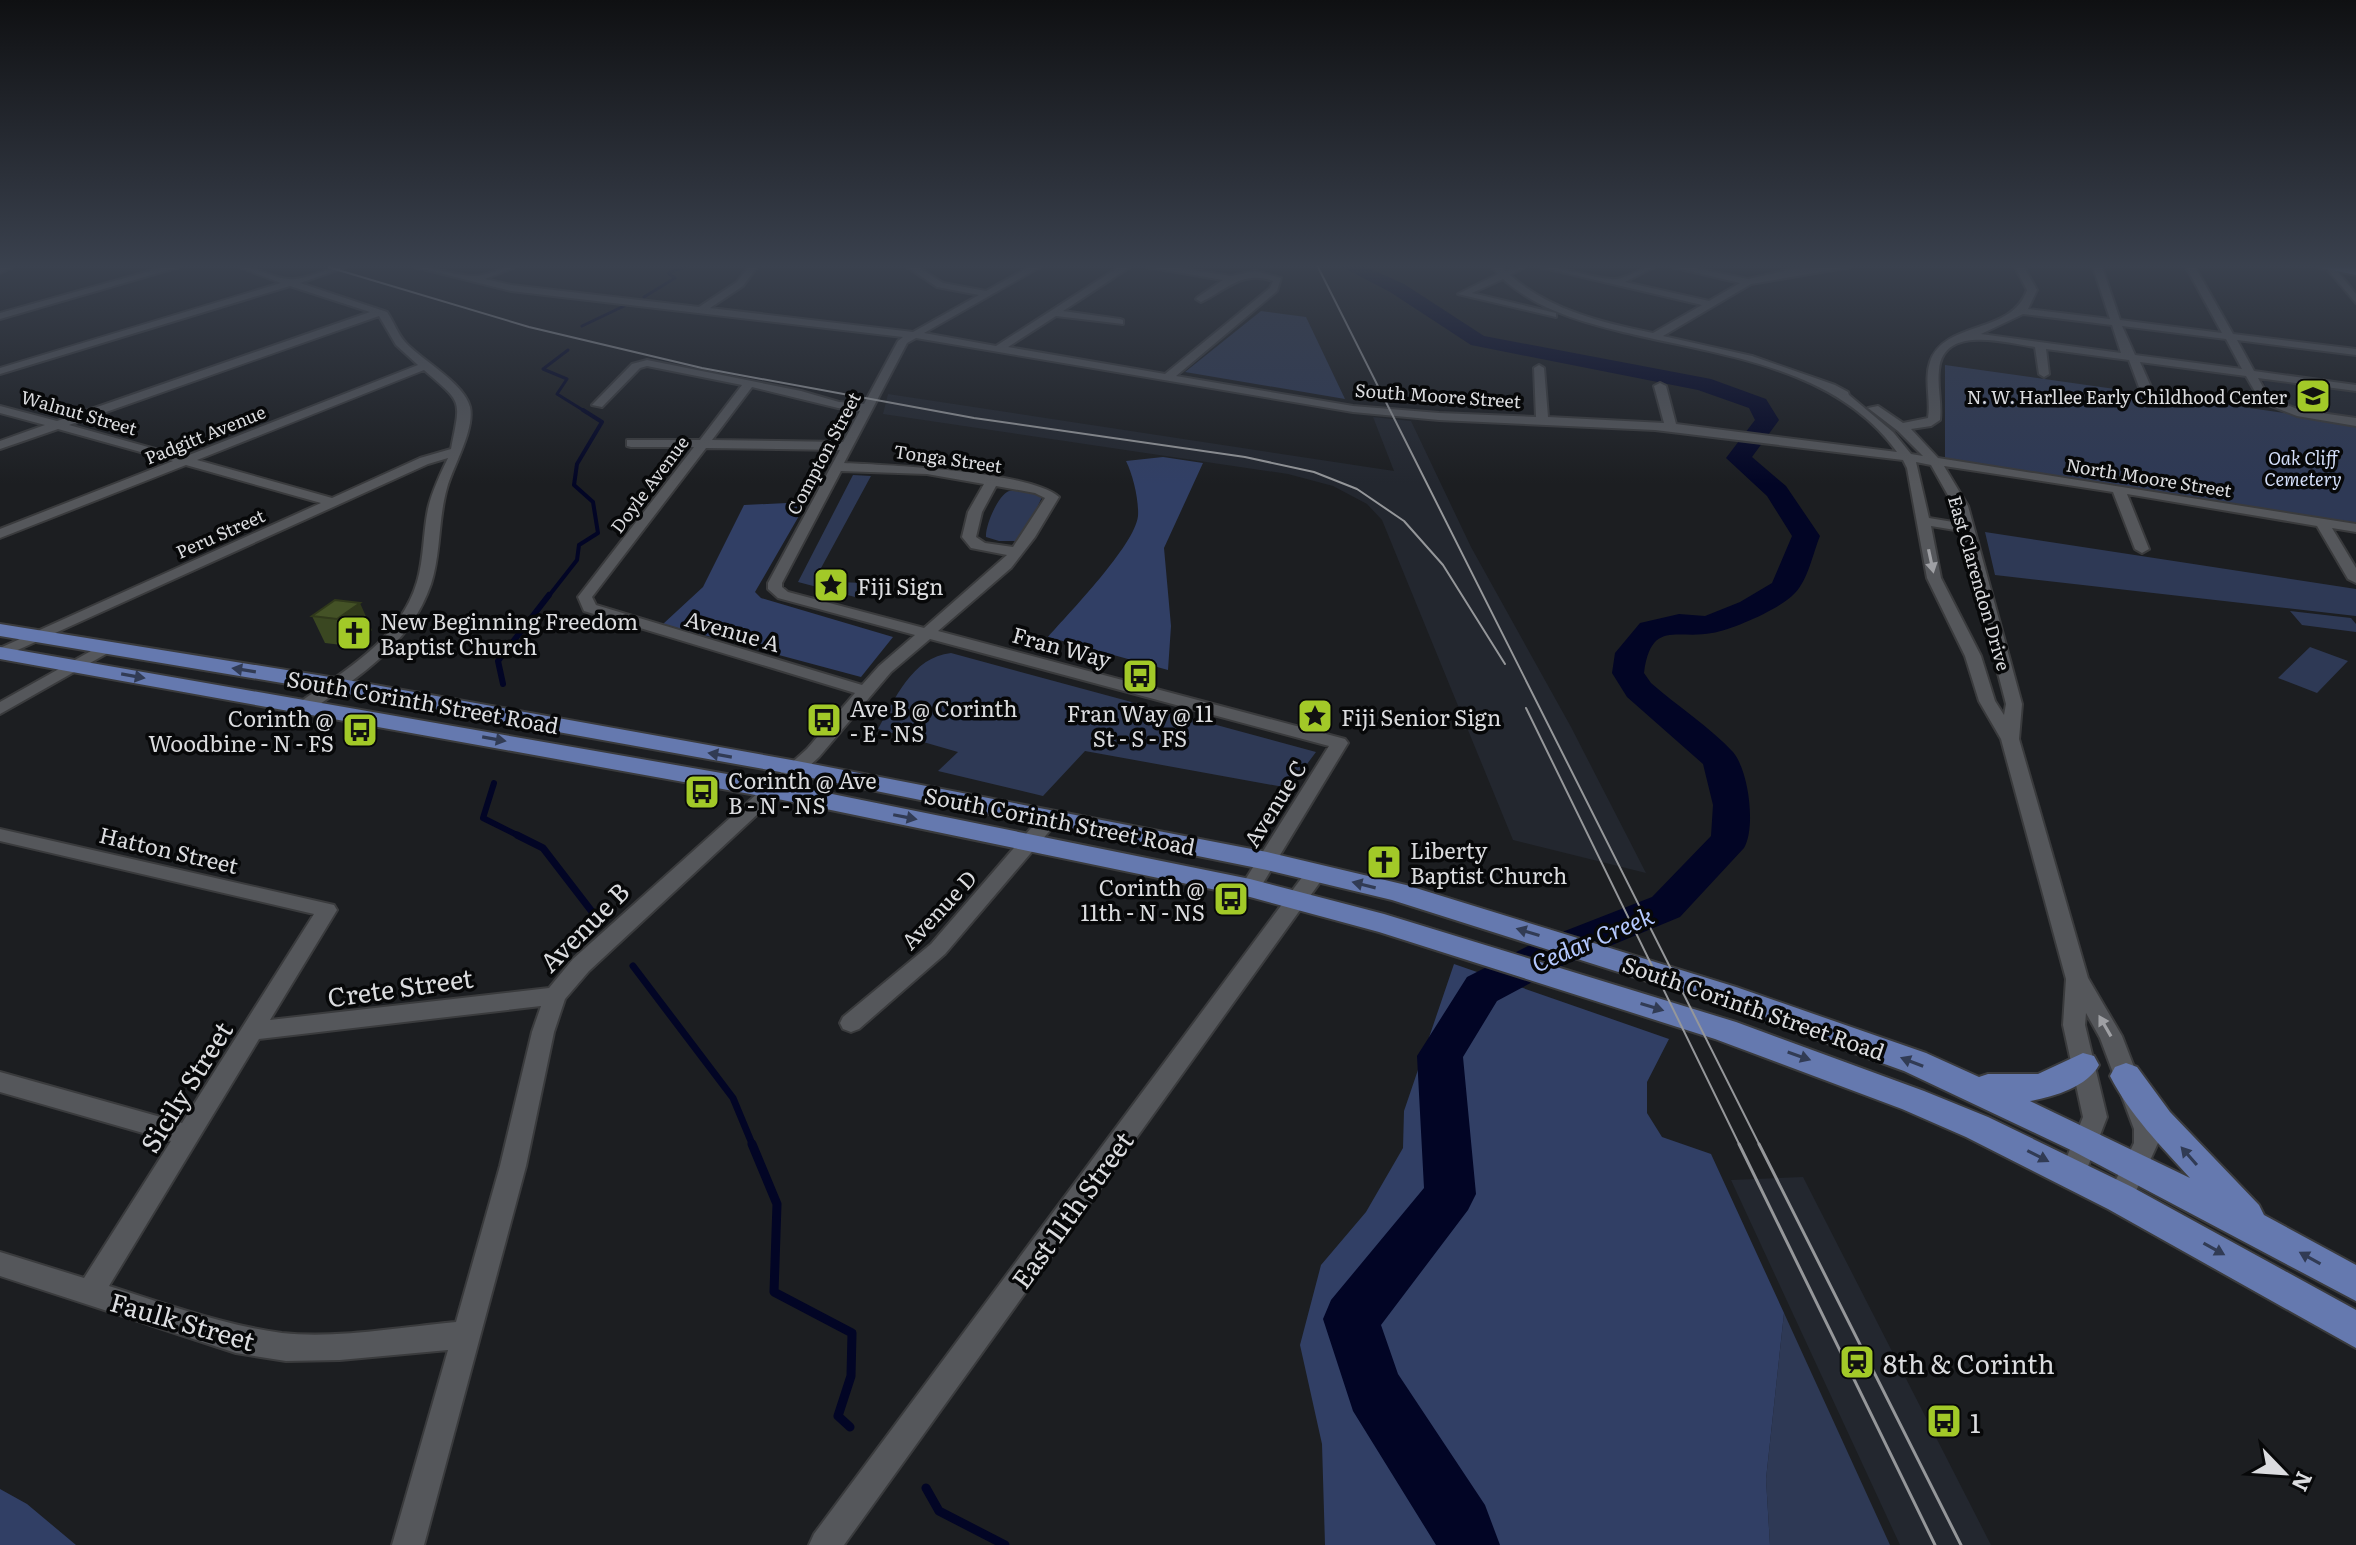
<svg xmlns="http://www.w3.org/2000/svg" width="2356" height="1545" font-family="Literata,serif">
  <style>
    .built { fill: #23272f }
    .green { fill: #2e3955 }
    .forest { fill: #313f65 }
    .lines { fill: none; stroke-linecap: round; stroke-linejoin: round }
    .stream-far4 { stroke: #020525; stroke-width: 3 }
    .stream-far3 { stroke: #020525; stroke-width: 4 }
    .stream-far2 { stroke: #020525; stroke-width: 6 }
    .stream-far1 { stroke: #020525; stroke-width: 7 }
    .stream { stroke: #020525; stroke-width: 9 }
    .river { fill: #020525; fill-rule: evenodd }
    .minor-casing { stroke: #3a3b3d; stroke-width: 4 }
    .major-casing { stroke: #3a3b3d; stroke-width: 4 }
    .minor { fill: #55575b; fill-rule: evenodd }
    .major { fill: #6579af; fill-rule: evenodd }
    .tram-far1 { stroke: #95979a; stroke-width: 2 }
    .tram { stroke: #95979a; stroke-width: 3 }
    .wall { fill: #3a4721 }
    .shaded-wall { fill: #30391b }
    .building { fill: #445226; stroke: #30391b; stroke-width: 2 }
    .oneway { fill: #9fa0a4 }
    .oneway2 { fill: #313b54 }
    .labels { text-anchor: middle; dominant-baseline: central; stroke-width: 7; stroke-linejoin: round; paint-order: stroke }
    .far-street-label { font-size: 18px; fill: #dbdcdf; stroke: #070809 }
    .far-poi-label { font-size: 18px; fill: #dbdcdf; stroke: #070809; text-anchor: end }
    .far-park-label { font-size: 18px; font-style: italic; fill: #d3def9; stroke: #070809 }
    .poi-label { font-size: 22px; fill: #dbdcdf; stroke: #070809; text-anchor: start }
    .street-label { font-size: 22px; fill: #dbdcdf; stroke: #070809 }
    .water-label { font-size: 24px; font-style: italic; fill: #b5c9ff; stroke: #070809 }
    .near-street-label { font-size: 26px; fill: #dbdcdf; stroke: #070809 }
    .near-poi-label { font-size: 26px; fill: #dbdcdf; stroke: #070809; text-anchor: start }
  </style>
  <rect width="100%" height="100%" fill="#1c1e21"/>
  <!-- built -->
  <path class="built" d="M2262,379L2356,391V421L2295,412L2273,401Z
    M888,394L1394,471L1373,417L1411,421L1471,547L1571,727L1646,873L1513,840L1382,520L1367,504L1333,486L1288,474L883,414Z
    M1803,1177L1991,1545H1900L1731,1180Z"/>
  <!-- green -->
  <path class="green" d="M1261,311L1306,317L1345,399L1185,372Z
    M1945,365L2356,423V528L1945,461Z
    M853,475L871,476L814,581L863,583L855,597L798,582Z
    M1022,490L1042,497L1030,523L1015,541H999L986,537C985,526 998,495 1009,491C1013,490 1018,491 1022,490Z
    M1985,532L2356,589V616L1995,575Z
    M2290,611L2351,618L2356,624V632L2302,625Z
    M2310,647L2348,661L2317,693L2278,678Z
    M951,653L1316,752L1289,788L1085,751L1043,796L938,771L958,752L878,729C895,699 912,657 951,653Z
    M1784,1313L1890,1545H1770L1766,1479Z"/>
  <!-- forest -->
  <path class="forest" d="M1163,457L1203,463L1164,548L1171,626L1168,670L1048,637C1069,613 1135,545 1138,516C1139,500 1133,475 1126,461Z
    M807,502L755,592L761,598L893,637L861,677L663,624L703,587L744,505Z
    M1454,964L1669,1039L1647,1082V1113L1662,1137L1711,1154L1784,1313L1766,1479L1770,1545H1325L1322,1444L1300,1345L1321,1265L1366,1212L1403,1148L1404,1111Z
    M0,1489L27,1504L76,1545H0Z"/>
  <g class="lines">
    <!-- stream-far4 -->
    <path class="stream-far4" d="M644,297L675,278L668,273L686,267
      M582,326L624,306
      M568,350L543,369L567,379L557,394L586,412"/>
    <!-- stream-far3 -->
    <path class="stream-far3" d="M548,597L577,560L579,545L598,533L593,502L574,485L577,464L602,422L583,410"/>
    <!-- stream-far2 -->
    <path class="stream-far2" d="M503,684L498,661L549,595
      M494,783L483,818L521,837"/>
    <!-- stream-far1 -->
    <path class="stream-far1" d="M517,835L543,848L593,913
      M633,966L733,1098L753,1146"/>
    <!-- stream -->
    <path class="stream" d="M752,1144L777,1204L774,1292L852,1333L851,1376L838,1416L850,1427
      M926,1488L939,1511L1005,1545"/>
    <!-- river -->
    <path class="river" d="M1342,267H1366L1404,284L1484,336L1711,379L1766,399L1779,420L1752,457L1786,486L1820,536C1813,553 1808,580 1795,593C1780,609 1734,629 1712,633C1677,640 1651,619 1644,673L1651,683C1677,706 1710,727 1733,752C1749,771 1756,828 1744,848L1680,917L1564,965L1497,1001L1463,1057L1476,1194L1468,1210L1381,1325L1398,1374L1485,1505L1500,1545H1436L1353,1411L1323,1319L1331,1300L1424,1188L1417,1056L1467,977L1534,943L1652,897L1711,836L1713,805L1703,764L1627,697L1612,673L1615,653L1640,623L1679,614L1705,616L1740,602L1772,583L1792,536L1767,496L1726,458L1755,420L1749,408L1698,390L1471,345L1390,292Z"/>
    <defs>
      <path id="minor" d="M0,267H13L0,273Z
        M164,267H179L0,319V313Z
        M239,267C257,267 272,278 289,279C305,281 327,267 346,267L300,283L387,312C394,322 398,335 406,343C423,361 464,383 470,407C475,430 453,466 447,488C438,519 441,554 431,584C410,645 361,674 312,710H300L298,706L300,702C346,670 400,639 417,582C424,559 423,533 428,509C432,491 440,475 448,458L428,464L0,658V648L321,503L186,465L0,538V529L173,461L58,429L0,449V441L45,425L0,413V406L57,421L370,312L290,286L0,374V368L281,283ZM379,316L396,345L418,365L184,457L69,425ZM424,370C463,404 461,398 451,449L420,458L332,498L197,460Z
        M415,267C435,267 452,275 472,276C486,277 500,267 515,267L485,279L511,285L699,307L737,282L748,267H757L743,286L710,308L913,332L979,295L937,287L907,267H918L943,283L986,291L1029,267H1040L924,333L996,346L1119,267H1130L1063,311L1120,319L1123,320V324L1056,316L1008,347L1165,374L1270,288L1273,281C1241,270 1227,290 1201,302L1196,299L1198,297L1223,280L1147,267H1172L1231,276L1255,271L1281,278L1277,291L1176,376L1353,406L1439,413L1536,417L1534,368L1539,365L1544,368L1548,417L1664,423L1654,386L1660,383L1666,386L1676,424L1897,452C1834,364 1715,355 1619,331C1578,321 1535,308 1503,279L1472,293L1556,313V317L1458,294L1498,274L1492,267H1502L1505,271L1525,267L1510,275C1549,310 1604,323 1653,333L1702,305L1540,267C1565,267 1587,277 1611,279C1625,281 1639,267 1654,267L1625,282L1709,301L1740,283L1672,267H1690L1748,279L1793,269L1850,267L1751,284L1663,336L1752,356L1835,385L1848,392L1849,395L1893,432L1911,454L1923,456L1898,431L1868,408L1878,406L1903,423L1928,418C1931,400 1924,380 1930,362C1944,320 2012,335 2027,290L2015,267H2024L2037,290L2028,309L2110,319L2093,267H2102L2120,320L2222,333L2186,267H2195L2233,334L2356,349V355L2237,340L2254,371L2356,385V391L2258,378L2269,398L2300,410L2356,418V426L2297,416L2261,402L2246,376L2140,362L2151,387L2145,390L2139,387L2129,360L2046,349L2049,374L2044,377L2039,374L2035,347C2006,343 1943,324 1939,370C1937,387 1942,403 1940,420L1931,426L1911,429L1938,458L2356,524V532L2332,528L2356,568V583L2348,579L2317,526L2127,494L2149,549L2142,553L2135,549L2113,492L1944,466L1968,506L2022,704L2019,739L2088,978L2122,1036L2158,1129V1143L2129,1206L2120,1209L2111,1206L2107,1198L2134,1143V1129L2100,1038L2086,1013L2085,1025L2107,1117L2082,1182L2073,1185L2064,1182L2060,1174L2083,1117L2063,1025L2066,979L2001,739L1979,701L1965,656L1927,578L1907,468L1903,460L1655,430L1439,420L1353,412L916,338L907,343L844,463C887,465 1030,471 1059,497L1035,537L1011,568L938,631L1345,739L1348,743L1257,893H1243L1240,888L1329,746L930,639L891,672L819,757L589,971L565,999L554,1032L526,1166L424,1545H392L448,1350L340,1360L286,1361L236,1353L0,1276V1252L84,1278L171,1141L0,1092V1072L182,1123L314,914L0,841V829L334,905L337,910L270,1020L549,988L573,959L807,749L855,693L584,611L578,597L694,447H631L627,446V440H700L742,385L647,366L640,368L602,407L592,405L632,364L647,360L801,391L839,402L864,404L898,341L903,337L511,291ZM2023,314L2112,325L2121,353L1981,334ZM2122,326L2226,339L2242,369L2135,355ZM752,387L838,408L860,411L843,442L712,440ZM706,448L840,450L768,583V589L778,598L915,635L879,666L862,685L596,605L592,597ZM1916,462L1931,465L1954,506L1959,523L1929,518ZM841,471L927,474L984,484L968,512L962,537L971,548L1007,555L924,628L788,592L782,587V583ZM996,486L1035,493L1045,498L1013,547L985,543L976,537L982,512ZM1931,526L1961,531L2006,704L2004,715L1995,701L1981,656L1941,578ZM541,1006L532,1032L500,1166L456,1322C400,1327 338,1339 282,1333C223,1325 166,1304 109,1286L259,1039Z
        M2334,267L2356,294V303L2326,268Z
        M107,642L115,647L113,650L0,714V702Z
        M1051,811L1060,817L1058,821L945,954L859,1029L851,1032L843,1029L840,1023L843,1017L931,944L1044,813Z
        M1316,866L1323,868L1326,873L1323,878L844,1545H809L814,1534L1309,868Z"/>
      <path id="major" d="M2317,267H2356V275Z
        M0,624L336,678L797,761L1267,852L1406,885L1736,987L1926,1053L1979,1077L1988,1074H2038L2083,1053L2094,1056L2099,1065C2087,1087 2053,1097 2030,1101L2190,1178C2161,1146 2130,1115 2110,1076L2115,1067L2126,1063L2137,1067L2170,1112L2259,1205L2264,1215L2356,1265V1301L2073,1151L1904,1071L1716,1003L1392,900L1267,870L797,775L336,692L0,636Z
        M0,647L773,782L1250,879L1384,914L1736,1022L1924,1091L1988,1117L2132,1187L2356,1310V1348L2108,1209L1966,1137L1902,1109L1715,1039L1379,932L1250,897L773,798L0,659Z"/>
    </defs>
    <!-- minor casing -->
    <use href="#minor" class="minor-casing"/>
    <!-- major casing -->
    <use href="#major" class="major-casing"/>
    <!-- minor -->
    <use href="#minor" class="minor"/>
    <!-- major -->
    <use href="#major" class="major"/>
    <!-- tram-far1 -->
    <path class="tram-far1" d="M328,267L529,327L702,368L974,418L1245,457L1314,472L1357,489L1404,521L1443,565L1505,664
      M1318,267L1760,1146
      M1526,708L1740,1146"/>
    <!-- tram -->
    <path class="tram" d="M1739,1144L1935,1545
      M1759,1144L1961,1545"/>
  </g>
  <!-- wall -->
  <path class="wall" d="M335,600L372,630L350,646L325,643L312,616Z"/>
  <!-- shaded-wall -->
  <path class="shaded-wall" d="M360,603L372,630L350,646L337,619Z"/>
  <!-- building -->
  <path class="building" d="M335,600L360,603L337,619L312,616Z"/>
  <!-- one-way arrows -->
  <defs><path id="oneway-solid" d="M-6-.8H1V-3.2L6.5 0L1 3.2V.8H-6Z" transform="scale(2)"/></defs>
  <g class="oneway">
    <use href="#oneway-solid" transform="translate(1931 561) rotate(78)"/>
    <use href="#oneway-solid" transform="translate(2105 1026) rotate(-120)"/>
  </g>
  <g class="oneway2">
    <use href="#oneway-solid" transform="translate(244 670) rotate(-171)"/>
    <use href="#oneway-solid" transform="translate(133 676) rotate(10)"/>
    <use href="#oneway-solid" transform="translate(494 739) rotate(10)"/>
    <use href="#oneway-solid" transform="translate(720 755) rotate(-170)"/>
    <use href="#oneway-solid" transform="translate(905 817) rotate(11)"/>
    <use href="#oneway-solid" transform="translate(1364 885) rotate(-166)"/>
    <use href="#oneway-solid" transform="translate(1528 932) rotate(-163)"/>
    <use href="#oneway-solid" transform="translate(1652 1007) rotate(17)"/>
    <use href="#oneway-solid" transform="translate(1799 1056) rotate(19)"/>
    <use href="#oneway-solid" transform="translate(1912 1062) rotate(-159)"/>
    <use href="#oneway-solid" transform="translate(2038 1156) rotate(27)"/>
    <use href="#oneway-solid" transform="translate(2189 1156) rotate(-131)"/>
    <use href="#oneway-solid" transform="translate(2214 1249) rotate(29)"/>
    <use href="#oneway-solid" transform="translate(2310 1258) rotate(-151)"/>
  </g>
  <!-- sky -->
  <linearGradient id="sky" x2="0" y2="1"><stop stop-color="#0f1012"/><stop offset="0.55" stop-color="#3a414e"/><stop offset="1" stop-color="#3a414e" stop-opacity="0"/></linearGradient>
  <rect width="2356" height="484" fill="url(#sky)"/>
  <!-- icons -->
  <defs>
    <symbol id="school-square" viewBox="-11 -11 22 22"><rect x="-9" y="-9" width="18" height="18" rx="4" fill="#a2c928" stroke="#070809"/><path d="M0-5L7-2L0 1L-7-2ZM-4 1L0 2.5L4 1V4Q0 6-4 4Z" fill="#111"/></symbol>
    <symbol id="sight-square" viewBox="-11 -11 22 22"><rect x="-9" y="-9" width="18" height="18" rx="4" fill="#a2c928" stroke="#070809"/><path d="M0-6L1.8-2.2L6-1.7L2.9 1.2L3.7 5.4L0 3.3L-3.7 5.4L-2.9 1.2L-6-1.7L-1.8-2.2Z" fill="#111"/></symbol>
    <symbol id="church-square" viewBox="-11 -11 22 22"><rect x="-9" y="-9" width="18" height="18" rx="4" fill="#a2c928" stroke="#070809"/><path d="M-1.2-6h2.4v3.5h3.3v2.4h-3.3V6h-2.4V-.1h-3.3v-2.4h3.3Z" fill="#111"/></symbol>
    <symbol id="bus-square" viewBox="-11 -11 22 22"><rect x="-9" y="-9" width="18" height="18" rx="4" fill="#a2c928" stroke="#070809"/><path d="M-5-6H5V4H4V6H2V4H-2V6H-4V4H-5ZM-3.5-4V0h7V-4ZM-3.5 1.2v1.5H-2V1.2ZM2 1.2v1.5H3.5V1.2Z" fill="#111"/></symbol>
    <symbol id="station-square" viewBox="-11 -11 22 22"><rect x="-9" y="-9" width="18" height="18" rx="4" fill="#a2c928" stroke="#070809"/><path d="M-3-6H3Q5-6 5-4V2Q5 4 3 4L4.5 6H3L1.5 4h-3L-3 6H-4.5L-3 4Q-5 4-5 2V-4Q-5-6-3-6ZM-3.5-4v3h7v-3ZM-3.5 1v1.5H-2V1ZM2 1v1.5H3.5V1Z" fill="#111"/></symbol>
  </defs>
  <g fill-rule="evenodd">
    <use href="#school-square" x="2293" y="376" width="40" height="40"/>
    <use href="#sight-square" x="811" y="565" width="40" height="40"/>
    <use href="#church-square" x="334" y="613" width="40" height="40"/>
    <use href="#bus-square" x="1120" y="656" width="40" height="40"/>
    <use href="#sight-square" x="1295" y="696" width="40" height="40"/>
    <use href="#bus-square" x="804" y="700" width="40" height="40"/>
    <use href="#bus-square" x="340" y="710" width="40" height="40"/>
    <use href="#bus-square" x="682" y="772" width="40" height="40"/>
    <use href="#church-square" x="1364" y="842" width="40" height="40"/>
    <use href="#bus-square" x="1211" y="879" width="40" height="40"/>
    <use href="#station-square" x="1837" y="1342" width="40" height="40"/>
    <use href="#bus-square" x="1924" y="1401" width="40" height="40"/>
  </g>
  <g class="labels">
    <!-- far-street labels -->
    <g class="far-street-label">
      <text transform="translate(1438 395) rotate(4)">South Moore Street</text>
      <text transform="translate(79 412) rotate(16)">Walnut Street</text>
      <text transform="translate(205 434) rotate(-22)">Padgitt Avenue</text>
      <text transform="translate(823 453) rotate(-62)">Compton Street</text>
      <text transform="translate(948 458) rotate(8)">Tonga Street</text>
      <text transform="translate(2149 477) rotate(9)">North Moore Street</text>
      <text transform="translate(649 484) rotate(-53)">Doyle Avenue</text>
      <text transform="translate(220 533) rotate(-24)">Peru Street</text>
      <text transform="translate(1980 583) rotate(74)">East Clarendon Drive</text>
    </g>
    <!-- far-poi labels -->
    <g class="far-poi-label">
      <text x="2287" y="396">N. W. Harllee Early Childhood Center</text>
    </g>
    <!-- far-park labels -->
    <g class="far-park-label">
      <text x="2303" y="457">Oak Cliff<tspan x="2303" dy="21">Cemetery</tspan></text>
    </g>
    <!-- poi labels -->
    <g class="poi-label">
      <text x="857" y="585">Fiji Sign</text>
      <text x="380" y="620">New Beginning Freedom<tspan x="380" dy="25">Baptist Church</tspan></text>
      <text x="850" y="707">Ave B @ Corinth<tspan x="850" dy="25">- E - NS</tspan></text>
      <text x="1140" y="712" text-anchor="middle">Fran Way @ 11<tspan x="1140" dy="25">St - S - FS</tspan></text>
      <text x="1341" y="716">Fiji Senior Sign</text>
      <text x="334" y="717" text-anchor="end">Corinth @<tspan x="334" dy="25">Woodbine - N - FS</tspan></text>
      <text x="728" y="779">Corinth @ Ave<tspan x="728" dy="25">B - N - NS</tspan></text>
      <text x="1410" y="849">Liberty<tspan x="1410" dy="25">Baptist Church</tspan></text>
      <text x="1205" y="886" text-anchor="end">Corinth @<tspan x="1205" dy="25">11th - N - NS</tspan></text>
    </g>
    <!-- street labels -->
    <g class="street-label">
      <text transform="translate(733 630) rotate(16)">Avenue A</text>
      <text transform="translate(1062 646) rotate(15)">Fran Way</text>
      <text transform="translate(423 701) rotate(10)">South Corinth Street Road</text>
      <text transform="translate(1274 803) rotate(-58)">Avenue C</text>
      <text transform="translate(1060 820) rotate(11)">South Corinth Street Road</text>
      <text transform="translate(169 849) rotate(13)">Hatton Street</text>
      <text transform="translate(938 909) rotate(-47)">Avenue D</text>
      <text transform="translate(1754 1007) rotate(19)">South Corinth Street Road</text>
    </g>
    <!-- water labels -->
    <g class="water-label">
      <text transform="translate(1592 938) rotate(-23)">Cedar Creek</text>
    </g>
    <!-- near-street labels -->
    <g class="near-street-label">
      <text transform="translate(583 926) rotate(-45)">Avenue B</text>
      <text transform="translate(400 986) rotate(-8)">Crete Street</text>
      <text transform="translate(185 1086) rotate(-58)">Sicily Street</text>
      <text transform="translate(1071 1209) rotate(-54)">East 11th Street</text>
      <text transform="translate(183 1320) rotate(16)">Faulk Street</text>
    </g>
    <!-- near-poi labels -->
    <g class="near-poi-label">
      <text x="1883" y="1362">8th &amp; Corinth</text>
      <text x="1970" y="1421">1</text>
    </g>
  </g>
  <!-- north arrow -->
  <g transform="translate(2284 1473) rotate(115)" stroke="#070809" stroke-width="6" paint-order="stroke">
  <path d="M0-6L14 30L0 20L-14 30Z" fill="#dbdcdf"/>
  <text y="-12" font-size="22" font-weight="bold" text-anchor="middle" fill="#dbdcdf">N</text>
  </g>
</svg>
